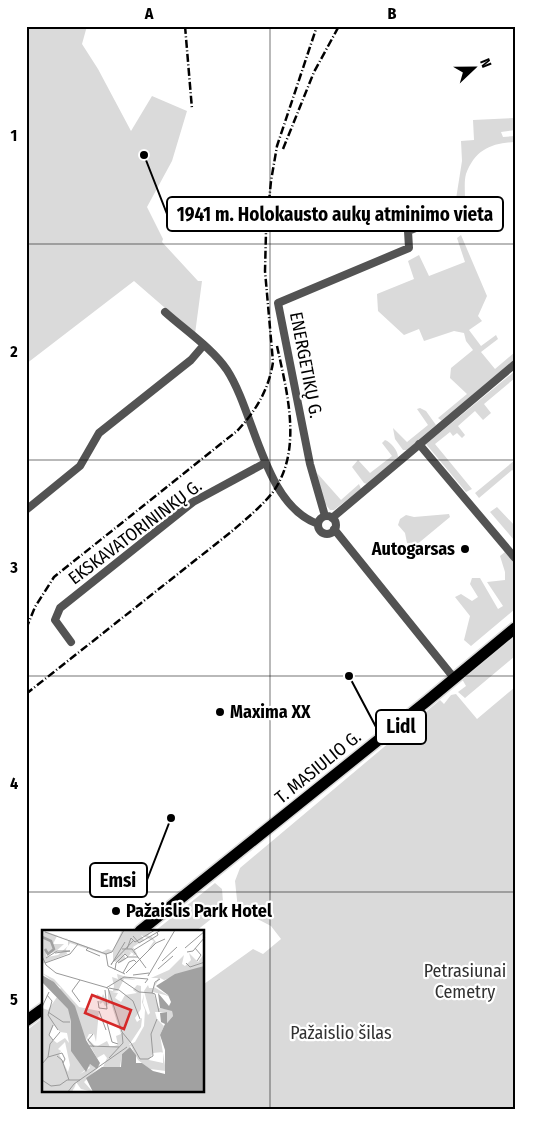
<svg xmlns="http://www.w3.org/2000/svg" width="541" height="1135" font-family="'Fira Sans Condensed',sans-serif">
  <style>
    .green { fill: #dadada }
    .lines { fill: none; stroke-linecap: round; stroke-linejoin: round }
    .primary-casing { stroke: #dbdbdb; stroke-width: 14 }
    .street { stroke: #535353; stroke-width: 8 }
    .primary { stroke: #000; stroke-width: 11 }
    .rail { stroke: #000; stroke-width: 2.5; stroke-dasharray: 8 2.5 1 2.5; stroke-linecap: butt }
    .grid { fill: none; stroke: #000; stroke-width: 1; stroke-opacity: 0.55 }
    .poi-dot { fill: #000; stroke: #fff; stroke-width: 2 }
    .labels { text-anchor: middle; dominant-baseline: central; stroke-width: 4.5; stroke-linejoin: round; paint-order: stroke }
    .street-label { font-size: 18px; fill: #000; stroke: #fff }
    .poi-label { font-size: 18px; font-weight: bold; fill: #000; stroke: #fff; text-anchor: start }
    .park-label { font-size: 18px; fill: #313131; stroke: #fff }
    .inset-river { fill: none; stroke: #a1a1a1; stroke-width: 2.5 }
    .inset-road { fill: none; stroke: #999; stroke-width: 1 }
    .view { fill: #d62828; fill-opacity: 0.15; stroke: #d62828; stroke-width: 2.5 }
    .inset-edge { fill: none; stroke: #000; stroke-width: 2.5 }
    .leader { fill: none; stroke: #000; stroke-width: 2 }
    .callout-dot { fill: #000; stroke: #fff; stroke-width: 2 }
    .callout { fill: #fff; stroke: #000; stroke-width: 2 }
    .callout-label { font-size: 19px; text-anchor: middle; font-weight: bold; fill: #000 }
    .neatline { fill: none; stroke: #000; stroke-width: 2 }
    .grid-label { font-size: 16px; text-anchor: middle; font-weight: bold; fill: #000 }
  </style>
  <rect width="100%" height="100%" fill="#fff"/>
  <!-- green -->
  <path class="green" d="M26,26H87L82,44L98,69L131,131L152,96L187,111L172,161L147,207L163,239L162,242L198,281H202L195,334L134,281L26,364Z
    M515,118V130L501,132L503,137L515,136V142C491,143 475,150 466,174C464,181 465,191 465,198L456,199L462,161L461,141L474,140L473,120Z
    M461,235L487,296L478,316L482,321L469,330L481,346L496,335L498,339L481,352L495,369L515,352V359L442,421L438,418L467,394L450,378L451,368L473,350L466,341L464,333L454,331L424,341L419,329L404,335L378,311L377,294L414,279L408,261L419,255L429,276L465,262L457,238Z
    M515,371V378L484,404L491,413L483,420L475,411L458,426L465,435L462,438L457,433L453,436L450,432L435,444L472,489L466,492L426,444Z
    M420,408L426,411L436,425L407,450H403L395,439L393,428L407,442L428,425L417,409Z
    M385,440C391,442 398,451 398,457L367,484L364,483L352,467L358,460L370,473L392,456L382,443Z
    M515,460V472L512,470L479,498L475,493Z
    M317,473L341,500L359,484L361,489L334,510H330L323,501Z
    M497,507L515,526L514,540L490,512Z
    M449,514L450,517L415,546L407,543L405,533L398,525L400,519L406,515L414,517Z
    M505,552L515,563V609L471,646L464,640L470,616L455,597L461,594L472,601L478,597L470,584L472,578H480L498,609L503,606L487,582L505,580V572L500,556Z
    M515,636V656L465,698L458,692L466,686L462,679Z
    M515,687V1109H26V1031L44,1017V1091H204V984L253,949L263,954L281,939L271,926L238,909L235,881L240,868L440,700L444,704L451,695L456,694L477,719Z
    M215,883L222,889L223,902L220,912L196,931H155Z"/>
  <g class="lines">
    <defs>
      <path id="primary" d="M140,931L427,701L515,628
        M26,1021L44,1008"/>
    </defs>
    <!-- primary casing -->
    <use href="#primary" class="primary-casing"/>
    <!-- street -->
    <path class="street" d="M165,312C185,330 212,348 227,370C255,413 264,505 318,524
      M419,444L515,558
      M26,510L80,466L99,433L191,360L203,346
      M325,516L310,464L278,303L409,248L408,231L452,214
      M318 525a9 9 0 1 1 18 0a9 9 0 1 1-18 0Z
      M332,518L515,364
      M334,529L454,678
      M71,642L55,620L60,608L193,502L265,463"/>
    <!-- primary -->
    <use href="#primary" class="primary"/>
    <!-- rail -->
    <path class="rail" d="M185,26L192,109
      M283,149L314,72L339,26
      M26,629L35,607L54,577L237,431C256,411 269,389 273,362L265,271L266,232L271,181L277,146L317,26
      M26,694L231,532C246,519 261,507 273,492C303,450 287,392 277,346"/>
  </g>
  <!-- grid -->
  <path class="grid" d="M270,26V1109M26,244H515M26,460H515M26,676H515M26,892H515"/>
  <!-- markers -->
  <g class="poi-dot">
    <circle cx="465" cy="549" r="5"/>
    <circle cx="220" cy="712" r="5"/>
    <circle cx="116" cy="911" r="5"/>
  </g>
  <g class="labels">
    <!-- street labels -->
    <g class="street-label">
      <text transform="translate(306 365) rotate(79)">ENERGETIKŲ G.</text>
      <text transform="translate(135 532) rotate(-37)">EKSKAVATORININKŲ G.</text>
      <text transform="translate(318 767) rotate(-39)">T. MASIULIO G.</text>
    </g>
    <!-- poi labels -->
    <g class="poi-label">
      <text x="455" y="549" text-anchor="end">Autogarsas</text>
      <text x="230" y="712">Maxima XX</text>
      <text x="126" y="911">Pažaislis Park Hotel</text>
    </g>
    <!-- park labels -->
    <g class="park-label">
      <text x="465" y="971">Petrasiunai<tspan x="465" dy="21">Cemetry</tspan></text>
      <text x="341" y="1033">Pažaislio šilas</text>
    </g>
  </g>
  <!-- overview -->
  <g transform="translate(42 930)">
    <rect width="162" height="162" fill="#fff"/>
    <path d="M0,0L60,22L66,19L71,21L80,0H109L106,6H109L114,12L109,19L106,20L112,11L99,5L102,10L91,17L95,24L90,26L92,24L87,21L89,23L86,27L81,23L84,29L78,33L71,31V21L64,25L28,13L24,19L25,24L0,34ZM15,6L26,9V16L16,25L5,27L4,24L13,22L22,14H11ZM147,23L156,32L162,24V36L122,50L118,48L112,57L127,66L111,62L117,78L130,80L131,86L125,93V82H113L115,89L122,96L118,105L124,141L108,139L96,130L89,116L80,124L78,137H61L65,128L62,124L55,128L44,108L43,140L38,144L48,138L47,136V135L48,134L53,136L55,139L42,152L51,162L39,159L34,152L32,162L33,156L30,162H0V78L6,80L15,67L0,52L13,63L19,58L0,43L12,49L37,77L57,81L54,112L52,104H47L45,108L54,117L65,111L68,117L76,115L74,106L79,104L69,73L63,76L61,72L58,74L57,71L62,69H54L55,64L60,67L61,64L66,74V60L71,61L72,56L70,47L76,49L75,44L94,50L82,49L76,61L70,62L76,63L73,68L79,72L83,65L95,63L91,60L95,55L99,56V79L93,88L95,92L100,88L99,97L87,115L93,112L102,96L103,80L100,72L102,64L101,73L106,85L108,83L102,61L106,55L107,58H111L116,48H109L127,40L142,25L140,34L143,36L149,30ZM12,95L18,102L25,103L27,113L23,108L15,113L11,110L7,105ZM23,112L28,135L26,142L17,124L19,121L16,119ZM121,122V133L107,130L111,123Z" fill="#dadada" fill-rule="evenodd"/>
    <path d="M162,36V162H51L44,148L60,137H79L80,124L88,117L94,125V133H100L111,141L123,144V120L118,105L123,94L119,92L118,83L125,82V93L131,86L130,81L118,78L116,63L127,76L129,72L126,65L114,56L133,44ZM0,45L12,52L33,76L44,110L58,133L55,139L48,134L44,142L29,121V91L26,79L0,52Z" fill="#a1a1a1"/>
    <path class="inset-river" d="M0,7L9,11L12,19L6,24L3,19"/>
    <path class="inset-road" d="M3,2L64,24L66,36L83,44M91,6L97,13L119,0M46,18L44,20L58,26M143,18L163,1M153,18L159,25L155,31M80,19H90L104,38M85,19L89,8L93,12L113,0M92,20L116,5L115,2M145,22L151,21L163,7M13,23L28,21M64,24L70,22L82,0M0,26L4,35L14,43L66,58L80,102L89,113M4,28L15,21H28M120,31L135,17M3,33L28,24L36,14M76,33L86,27H96M144,33L148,37L163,32M69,34L92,10M69,35L83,12M116,39L131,26M73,40L74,33L83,24L86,27M81,43L87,32L92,30L95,33M84,43L114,13L123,9M91,45L107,43M106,46L133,0M78,49L97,62L110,63M38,50L30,61L38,72M64,58L82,47L106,49L103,53M67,58L77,60L91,71L98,89M63,60L65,79M110,63L113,64L117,82M110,63L113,52L118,49M5,65L10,71L6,85L16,100M56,71L57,78L65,79M0,77L7,62M57,81L64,100M6,82L21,92H28M65,93L70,112L76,114M11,95L7,105L11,110M51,104L46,110L52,117M89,113L98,129H106M47,116L77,117M15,126L20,130L27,150M6,127L8,114L18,102M67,128L81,113L80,103M106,129L111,126L109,104L115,89M0,134L6,127L20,123L23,129L21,133M0,150L9,156L18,155L25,150H38M25,163L32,154L85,117"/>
    <path class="view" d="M50,65L89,80L82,99L43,83Z"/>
    <rect width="162" height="162" class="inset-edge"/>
  </g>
  <!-- callouts -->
  <path class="leader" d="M144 155L167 214M349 676L376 727M171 818L147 880"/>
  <g class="callout-dot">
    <circle cx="144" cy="155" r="5"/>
    <circle cx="349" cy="676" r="5"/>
    <circle cx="171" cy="818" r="5"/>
  </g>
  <g class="callout">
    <rect x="167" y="197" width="336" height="34" rx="5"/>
    <rect x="376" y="710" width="50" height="34" rx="5"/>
    <rect x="90" y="863" width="57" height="34" rx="5"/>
  </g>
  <g class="callout-label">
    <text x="335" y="221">1941 m. Holokausto aukų atminimo vieta</text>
    <text x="401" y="733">Lidl</text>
    <text x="118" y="887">Emsi</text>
  </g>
  <!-- border -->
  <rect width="541" height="1135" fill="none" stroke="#ffffff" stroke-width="55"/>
  <!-- north arrow -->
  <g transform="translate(474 68) rotate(68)" stroke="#ffffff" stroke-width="4" paint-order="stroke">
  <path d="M0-4L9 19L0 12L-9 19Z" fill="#000000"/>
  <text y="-8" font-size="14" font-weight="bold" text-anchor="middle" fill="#000000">N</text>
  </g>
  <rect x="28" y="28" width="486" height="1080" class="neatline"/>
  <g class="grid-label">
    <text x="149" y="19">A</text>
    <text x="392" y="19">B</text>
    <text x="14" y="141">1</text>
    <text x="14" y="357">2</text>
    <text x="14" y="573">3</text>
    <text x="14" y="789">4</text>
    <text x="14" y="1005">5</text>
  </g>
</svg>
